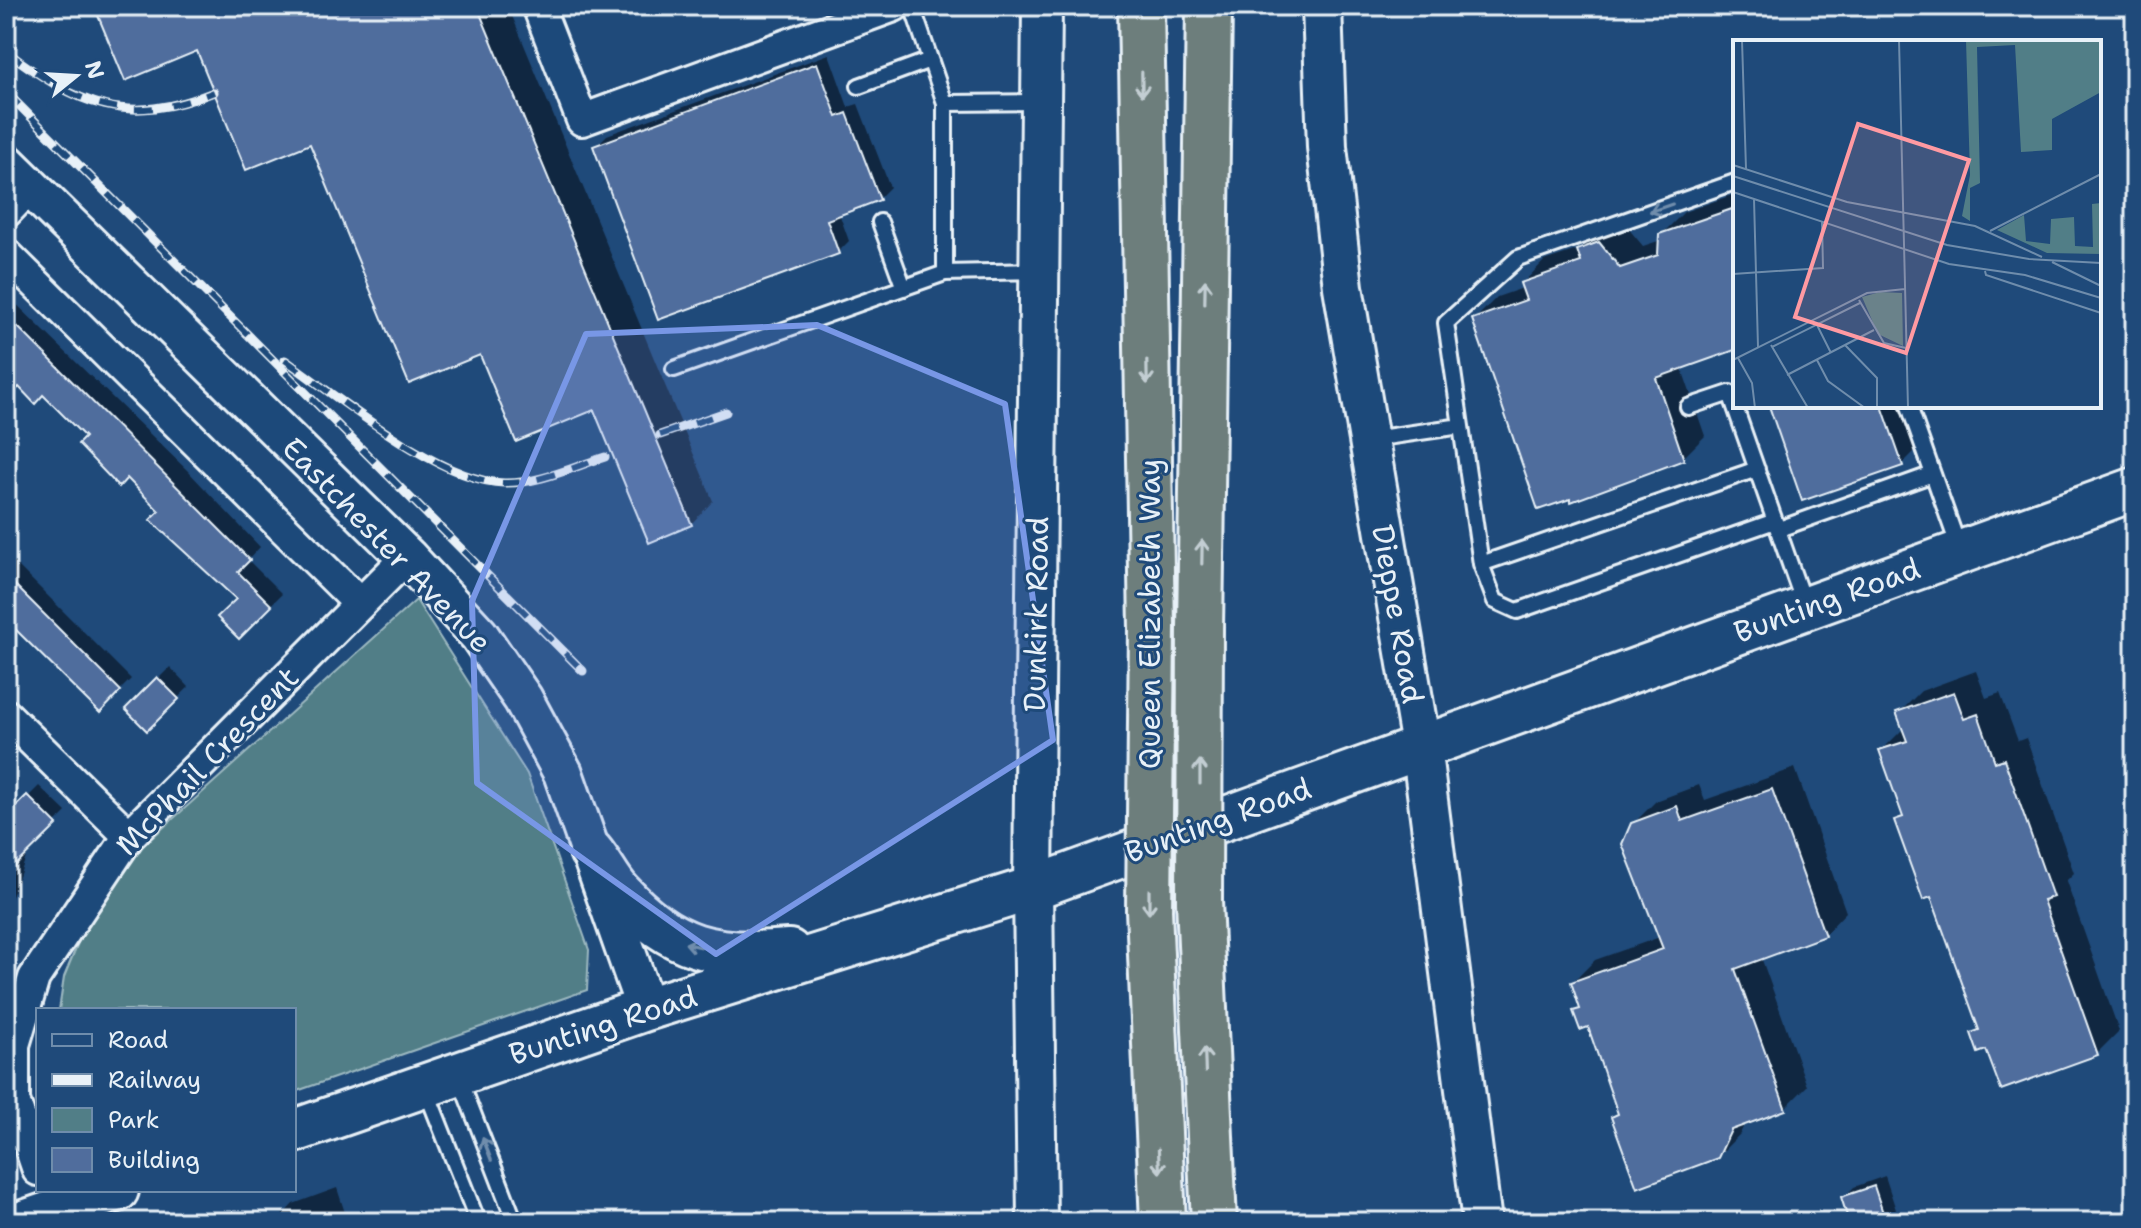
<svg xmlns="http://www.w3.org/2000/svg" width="2141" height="1228" font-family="'Shantell Sans',sans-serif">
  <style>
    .green { fill: #517e87; stroke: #9cb8c0; stroke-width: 2 }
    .shadow { fill: #0007 }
    .building { fill: #506d9d; stroke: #e8f1f8; stroke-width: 2 }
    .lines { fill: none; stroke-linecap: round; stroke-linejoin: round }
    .service-casing { stroke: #e8f1f8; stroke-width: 20 }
    .minor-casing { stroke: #e8f1f8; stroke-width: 36 }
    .tertiary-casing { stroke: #e8f1f8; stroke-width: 44 }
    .secondary-casing { stroke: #e8f1f8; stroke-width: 48 }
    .motorway-casing { stroke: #e8f1f8; stroke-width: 50 }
    .service { stroke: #1f4a7a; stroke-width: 14 }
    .minor { stroke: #1f4a7a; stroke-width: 30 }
    .tertiary { stroke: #1f4a7a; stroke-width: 38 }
    .secondary { stroke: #1f4a7a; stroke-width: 42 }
    .motorway { stroke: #6d7e7c; stroke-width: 44 }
    .rail-casing { stroke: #e8f1f8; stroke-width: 9 }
    .rail { stroke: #1f4a7a; stroke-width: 6; stroke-dasharray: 18; stroke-linecap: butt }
    .motorway-bridge-casing { stroke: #e8f1f8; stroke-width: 50; stroke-linecap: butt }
    .motorway-bridge { stroke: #6d7e7c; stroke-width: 44 }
    .oneway { stroke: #c3ced3 }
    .oneway2 { stroke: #6f8dac }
    .marked { fill: #7897e6; fill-opacity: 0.2; stroke: #7897e6; stroke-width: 6; stroke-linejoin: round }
    .labels { text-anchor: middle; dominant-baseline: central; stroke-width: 6; stroke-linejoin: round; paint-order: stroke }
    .street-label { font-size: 30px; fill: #e8f1f8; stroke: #1f4a7a }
    .inset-road { fill: none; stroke: #6f8dac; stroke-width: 2 }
    .view { fill: #ff9aa2; fill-opacity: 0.15; stroke: #ff9aa2; stroke-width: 4 }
    .inset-edge { fill: none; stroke: #e8f1f8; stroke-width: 4 }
  </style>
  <rect width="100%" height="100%" fill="#1f4a7a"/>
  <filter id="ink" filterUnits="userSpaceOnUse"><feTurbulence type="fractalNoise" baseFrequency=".0125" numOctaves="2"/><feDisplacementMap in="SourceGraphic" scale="16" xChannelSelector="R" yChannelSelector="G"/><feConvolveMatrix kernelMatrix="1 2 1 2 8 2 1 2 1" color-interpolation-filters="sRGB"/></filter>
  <g filter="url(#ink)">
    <!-- green -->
    <path class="green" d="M416,600L527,774L589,950L587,990L294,1092V1010H59L64,977L103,882Z"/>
    <!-- shadow -->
    <path class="shadow" d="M96,6H508L713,501L691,524L595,407L481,352L311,141L198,49Z
      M829,54L848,107L858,104L890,187L879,198L839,213L849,241L838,252L596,146L607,135Z
      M1735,194V348L1681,366L1705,436L1683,458L1475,319L1497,297L1523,288L1522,284L1544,261L1580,249L1602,228L1622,221L1643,246L1661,240V235L1684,212Z
      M6,294L187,470L260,547L248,560L282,594L239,636L238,598L162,511L43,392L19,385L6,398Z
      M1771,406H1912L1924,442L1902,464Z
      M6,554L131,679L100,710L6,616Z
      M170,667L189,687L147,728L128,709Z
      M1976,671L1986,698L2000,693L2018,741L2026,738L2074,873L2066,881L2119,1031L2097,1053L1987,1047L1973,1033L1980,1027L1933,894L1897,821L1904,814L1881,751L1904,728L1899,713L1921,691Z
      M1795,768L1846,912L1824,935L1761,957L1807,1086L1785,1108L1745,1123L1740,1134L1717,1157L1614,1117L1619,1111L1589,1025L1576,1012L1581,1006L1573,982L1595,960L1660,937L1633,824L1656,801L1699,785L1705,800Z
      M39,786L66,812L29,849L6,913V819Z
      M1885,1176L1900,1222H1851L1843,1198L1854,1187Z
      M337,1188L348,1222H276L293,1204Z"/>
    <!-- building -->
    <path class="building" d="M94,6H477L692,525L649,543L594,410L516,442L480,355L409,384L310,144L246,170L197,51L125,81Z
      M817,63L837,117L847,113L880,200L827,220L839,254L658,320L593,146Z
      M1735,208V350L1656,378L1684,460L1571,502L1570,499L1538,510L1472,319L1526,300L1520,283L1581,262L1577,250L1599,242L1620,268L1658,255L1659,234Z
      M6,315L250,560L238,572L272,606L239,639L217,617L236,599L150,520L159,511L127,478L119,487L78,444L85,437L43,395L35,404L19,387L6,400Z
      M1769,406H1882L1903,466L1802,501Z
      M6,576L121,691L100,713L6,620Z
      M157,677L179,699L147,731L125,709Z
      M1954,692L1964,719L1978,714L1995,762L2004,759L2053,897L2043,900L2098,1055L2001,1090L1986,1050L1978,1053L1971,1033L1979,1030L1931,897L1923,900L1894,820L1903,817L1879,750L1907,741L1896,712Z
      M1772,789L1825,936L1735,969L1786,1110L1731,1130L1718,1158L1637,1188L1611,1117L1618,1114L1588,1027L1580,1030L1573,1011L1580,1009L1571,982L1663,949L1622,844L1631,823L1677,806L1682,821Z
      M27,795L57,825L6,875V816Z
      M1874,1186L1886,1222H1849L1841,1197Z"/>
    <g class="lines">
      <defs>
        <path id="service" d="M859,86L930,60
          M945,103L1041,102
          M1735,182L1518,258L1446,323L1481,564L1757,469
          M880,222L904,288
          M945,273L1037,271
          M674,369L945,273V103L912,6
          M1909,406L1959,548
          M1688,407L1730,393L1804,604
          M1372,439L1461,426
          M1779,529L1933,474
          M1481,564L1495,601L1517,611L1775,521
          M459,1077L515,1222
          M426,1090L478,1222"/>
        <path id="minor" d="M538,6L582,120L894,6
          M6,212L30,187
          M6,254L360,604
          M6,715L129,836
          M38,1170L14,1101V1045L34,978L129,836L407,557"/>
        <path id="tertiary" d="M1322,6L1327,147L1343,287L1421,746L1482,1222
          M6,163L407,557L479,635L523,699L563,773L646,1009
          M1037,1222L1033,888L1042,6"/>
        <path id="secondary" d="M591,851C602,864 609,880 620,892C672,949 715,958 789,951
          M294,1131L646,1009L1033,888L2135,489
          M24,1222L117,1190"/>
        <path id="motorway" d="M1141,6L1152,628
          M1200,630L1209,6"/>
      </defs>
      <!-- service casing -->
      <use href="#service" class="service-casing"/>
      <!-- minor casing -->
      <use href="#minor" class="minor-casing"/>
      <!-- tertiary casing -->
      <use href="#tertiary" class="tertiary-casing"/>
      <!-- secondary casing -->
      <use href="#secondary" class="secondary-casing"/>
      <!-- motorway casing -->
      <use href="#motorway" class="motorway-casing"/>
      <!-- service -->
      <use href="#service" class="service"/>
      <!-- minor -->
      <use href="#minor" class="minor"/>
      <!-- tertiary -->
      <use href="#tertiary" class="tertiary"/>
      <!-- secondary -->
      <use href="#secondary" class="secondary"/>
      <!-- motorway -->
      <use href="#motorway" class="motorway"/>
      <defs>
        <path id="rail" d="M6,51C79,106 126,127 214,92
          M6,92L583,671
          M285,360C338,397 439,482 504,483C538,484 573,467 605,457
          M660,435L726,412"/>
      </defs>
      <!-- rail casing -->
      <use href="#rail" class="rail-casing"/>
      <!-- rail -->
      <use href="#rail" class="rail"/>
      <defs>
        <path id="motorway-bridge" d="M1152,628L1149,910L1163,1222
          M1200,630L1199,901L1214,1222"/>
      </defs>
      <!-- motorway-bridge casing -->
      <use href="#motorway-bridge" class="motorway-bridge-casing"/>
      <!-- motorway-bridge -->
      <use href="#motorway-bridge" class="motorway-bridge"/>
    </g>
    <!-- one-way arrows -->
    <defs><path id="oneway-shaft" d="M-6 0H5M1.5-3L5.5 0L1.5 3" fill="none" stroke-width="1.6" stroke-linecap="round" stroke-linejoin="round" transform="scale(2)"/></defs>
    <g class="oneway">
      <use href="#oneway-shaft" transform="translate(1142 84) rotate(89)"/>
      <use href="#oneway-shaft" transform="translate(1205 292) rotate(-89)"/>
      <use href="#oneway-shaft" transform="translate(1147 372) rotate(89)"/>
      <use href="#oneway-shaft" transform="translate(1202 552) rotate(-89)"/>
      <use href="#oneway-shaft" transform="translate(1200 772) rotate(-90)"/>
      <use href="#oneway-shaft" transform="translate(1149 902) rotate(90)"/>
      <use href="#oneway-shaft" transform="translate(1205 1060) rotate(-92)"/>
      <use href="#oneway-shaft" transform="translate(1159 1161) rotate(87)"/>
    </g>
    <g class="oneway2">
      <use href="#oneway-shaft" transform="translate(1661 208) rotate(161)"/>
      <use href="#oneway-shaft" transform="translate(697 946) rotate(-168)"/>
      <use href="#oneway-shaft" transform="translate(487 1149) rotate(-111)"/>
    </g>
  </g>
  <!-- marked area -->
  <path class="marked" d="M817,325L1005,404L1053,740L716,954L477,783L472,601L586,334Z"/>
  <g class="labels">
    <!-- street labels -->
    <g class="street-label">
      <text transform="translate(387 545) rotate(46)">Eastchester Avenue</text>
      <text transform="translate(1827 600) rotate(-20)">Bunting Road</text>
      <text transform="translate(1036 614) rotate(-89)">Dunkirk Road</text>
      <text transform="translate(1149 614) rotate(-90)">Queen Elizabeth Way</text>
      <text transform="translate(1398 614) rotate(80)">Dieppe Road</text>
      <text transform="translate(207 761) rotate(-46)">McPhail Crescent</text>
      <text transform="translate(1218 820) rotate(-20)">Bunting Road</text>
      <text transform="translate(603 1025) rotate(-18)">Bunting Road</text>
    </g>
  </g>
  <!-- overview -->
  <g transform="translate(1733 40)">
    <rect width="368" height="368" fill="#1f4a7a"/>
    <path d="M233,0H368V52L319,79V110L288,112L282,5L244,7L247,143L237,148V181L229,176L237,135ZM368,163V214L314,213L264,190L291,175L293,201L317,204L318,179L341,177L342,206L360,207L359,164ZM147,252L169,253L170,306L145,294L129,257Z" fill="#517e87"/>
    <path class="inset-road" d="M9,0L13,129M166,0L175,368M0,125L114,162L242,186L309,217M0,136L214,205L296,219L368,223M0,152L216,224L292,235L368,258M21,159L25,307M257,191L368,134M319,222L368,246M252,231L253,235L368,273M0,234L90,228L89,182M126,260L151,303L173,308M84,285L98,313M38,305L75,368M112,305L144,338V368M39,307L127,263M5,318L19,343L22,368M0,320L134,253L172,249M84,320L95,341L132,368M54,335L141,290"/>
    <path class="view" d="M125,84L236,120L173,313L62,277Z"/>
    <rect width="368" height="368" class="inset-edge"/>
  </g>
  <!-- margin -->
  <rect width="2141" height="1228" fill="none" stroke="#1f4a7a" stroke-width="32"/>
  <rect x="16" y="16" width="2109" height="1196" fill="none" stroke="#e8f1f8" stroke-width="3" filter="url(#ink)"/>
  <!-- legend -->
  <rect x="36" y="1008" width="260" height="184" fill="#1f4a7a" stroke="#6f8dac" stroke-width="2"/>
  <rect x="52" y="1034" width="40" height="12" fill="#1f4a7a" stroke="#6f8dac" stroke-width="2"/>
  <text x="108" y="1048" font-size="24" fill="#e8f1f8">Road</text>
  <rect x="52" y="1074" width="40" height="12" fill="#e8f1f8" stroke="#6f8dac" stroke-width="2"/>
  <text x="108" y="1088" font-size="24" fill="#e8f1f8">Railway</text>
  <rect x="52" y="1108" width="40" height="24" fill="#517e87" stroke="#6f8dac" stroke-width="2"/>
  <text x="108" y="1128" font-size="24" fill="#e8f1f8">Park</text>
  <rect x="52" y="1148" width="40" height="24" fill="#506d9d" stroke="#6f8dac" stroke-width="2"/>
  <text x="108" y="1168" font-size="24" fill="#e8f1f8">Building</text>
  <!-- north arrow -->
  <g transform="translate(76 76) rotate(72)" stroke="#1f4a7a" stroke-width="6" paint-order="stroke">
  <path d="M0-6L14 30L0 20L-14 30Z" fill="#e8f1f8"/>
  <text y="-12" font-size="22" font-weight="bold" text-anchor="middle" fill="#e8f1f8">N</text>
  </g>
</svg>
